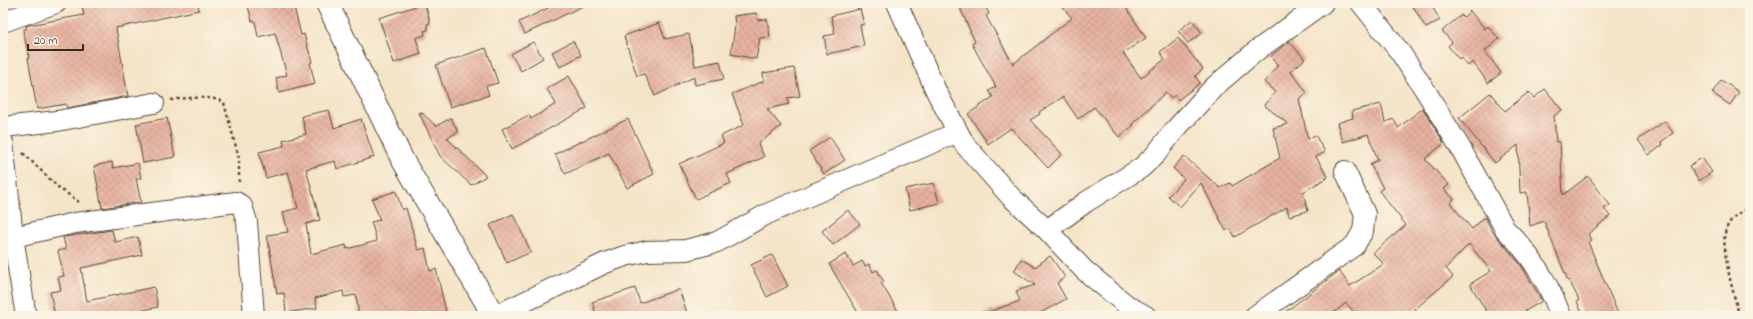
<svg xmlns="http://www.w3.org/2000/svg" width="1753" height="319" font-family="'Indie Flower',sans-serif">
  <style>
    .building { fill: url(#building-cross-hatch) }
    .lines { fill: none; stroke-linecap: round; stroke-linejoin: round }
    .minor-casing { stroke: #574638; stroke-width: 22 }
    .secondary-casing { stroke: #574638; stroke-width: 24 }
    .path { stroke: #574638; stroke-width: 2.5; stroke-dasharray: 3 3; stroke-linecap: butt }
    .minor { stroke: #fff; stroke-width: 20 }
    .secondary { stroke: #fff; stroke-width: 22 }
  </style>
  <defs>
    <pattern id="building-cross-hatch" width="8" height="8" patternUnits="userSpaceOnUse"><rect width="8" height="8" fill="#e7b2a0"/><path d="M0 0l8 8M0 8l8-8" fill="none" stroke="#c79989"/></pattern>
  </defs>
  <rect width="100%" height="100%" fill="#fcf5e5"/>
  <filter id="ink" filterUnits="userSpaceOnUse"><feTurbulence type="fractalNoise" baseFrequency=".025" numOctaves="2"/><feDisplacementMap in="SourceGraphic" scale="8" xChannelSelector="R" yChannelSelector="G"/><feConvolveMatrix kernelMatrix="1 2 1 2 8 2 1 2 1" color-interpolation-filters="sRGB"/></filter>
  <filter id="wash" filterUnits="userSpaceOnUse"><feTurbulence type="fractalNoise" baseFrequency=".012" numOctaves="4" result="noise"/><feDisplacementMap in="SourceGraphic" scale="16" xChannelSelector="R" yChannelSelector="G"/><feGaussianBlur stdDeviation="0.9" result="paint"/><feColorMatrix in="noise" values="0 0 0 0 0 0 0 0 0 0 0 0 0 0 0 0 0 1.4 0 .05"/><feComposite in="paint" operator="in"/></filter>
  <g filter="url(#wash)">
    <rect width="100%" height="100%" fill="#f4e4c8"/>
    <g id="blocks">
      <!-- building -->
      <path class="building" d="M98,3H198L199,10L116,28L128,96L67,108L66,104L37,109L28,58L29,57L23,30L26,29V26L29,25L84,15L82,6Z
        M261,3H293L301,35L304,34L312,62L310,63L315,84L279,93L276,78L287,75L275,33L258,37L255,21H252L248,6Z
        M425,3L430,23L427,24L428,30L424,31L425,35L416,38L421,54L394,63L379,18Z
        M546,3H589L525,34L519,22L548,8Z
        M958,3H984L989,14L986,16L1013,64L1072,18L1059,3H1123L1146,38L1123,53L1141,78L1165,59L1160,52L1178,38L1203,69L1195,76L1200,83L1178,100L1175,95L1171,98L1166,92L1132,124L1134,125L1119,137L1094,107L1078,119L1063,97L1039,112L1040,114L1030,120L1062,154L1048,168L1011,128L988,144L968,114L993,97L989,91L996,87L972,44L975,42Z
        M1411,3H1430L1440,20L1426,28Z
        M860,9L864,24L860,25L864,46L827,54L824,36L835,34L831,16Z
        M1470,11L1485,29L1488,26L1499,39L1485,51L1501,73L1488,83L1473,62L1468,66L1461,57L1459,59L1448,46L1452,42L1442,31L1461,15L1464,17Z
        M756,13L757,20L767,19L770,37L760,38L756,59L731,54L735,26L734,16Z
        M1192,20L1202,33L1188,43L1178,31Z
        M659,23L665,39L689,34L695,66L720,61L724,79L695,85L694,77L655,96L644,74L637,76L624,36Z
        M573,41L581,55L560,67L552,52Z
        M1289,41L1305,59L1291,71L1307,93L1299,99L1308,139L1315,135L1325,152L1316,157L1328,177L1303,192L1308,211L1289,216L1287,207L1235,237L1230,228L1226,231L1201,183L1180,207L1168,196L1184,179L1173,168L1184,156L1220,188L1230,183L1232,186L1280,158L1273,128L1288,124L1264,105L1275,92L1264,82L1278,65L1270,57Z
        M533,42L543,58L521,71L511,54Z
        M486,48L498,83L486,86L489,95L450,107L436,65Z
        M794,68L800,96L787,98L789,104L767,109L781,126L758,144L764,157L727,174L731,183L696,199L679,164L724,143L721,136L744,125L732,94L764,81L763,73Z
        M569,76L587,108L512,149L502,129L529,115L531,119L556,104L547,89Z
        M1721,80L1739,92L1730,105L1712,93Z
        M1545,89L1562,110L1554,116L1556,142H1560L1563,195L1588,176L1610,205L1604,209L1610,216L1588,234L1592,240L1588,242L1619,316H1583L1577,301L1579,300L1569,280L1568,281L1544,221L1530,226L1527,192L1520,193L1518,145L1495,163L1459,118L1490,93L1505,111L1529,92L1534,98Z
        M1381,104L1385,122L1394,119L1398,128L1423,108L1444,143L1425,159L1449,185L1444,189L1454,199L1450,203L1472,229L1485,217L1492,231L1521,265L1542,301L1517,316H1489L1470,284L1491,271L1469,244L1446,268L1453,277L1415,309L1419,316H1357L1346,303L1330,316H1280L1339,271L1350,286L1384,264L1373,253L1406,225L1379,191L1383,188L1370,164L1378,160L1368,134L1343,142L1337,123L1353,118L1352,111Z
        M329,110L334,128L361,119L374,157L337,169L335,161L306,169L320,220L306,224L311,254L346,245L347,249L377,241L371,222L380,220L372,199L396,191L402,210L406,208L418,250L425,248L430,271L436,269L447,316H359L356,295L344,297L343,291L315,298L317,308L286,313L284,293L277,294L267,235L288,232L283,212L298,208L288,172L266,178L259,152L284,146L283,140L306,134L302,116Z
        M421,112L436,126L451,118L458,132L447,138L486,176L471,185L440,156L419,113Z
        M167,118L175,157L143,163L136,124Z
        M628,119L654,174L627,188L609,153L565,174L555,154Z
        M1665,121L1673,133L1661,142L1663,145L1649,155L1638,140Z
        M830,137L845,160L824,174L809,151Z
        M1702,158L1712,172L1699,181L1689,166Z
        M112,162L113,168L138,163L141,178L136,179L141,202L102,208L94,166Z
        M934,183L939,203L910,210L905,189Z
        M848,210L860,224L833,245L822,231Z
        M513,214L531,252L507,263L490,225Z
        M112,230L115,242L138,237L142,255L81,268L87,301L154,287L158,307L126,314V316H55L50,292L61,290L58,277L64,276L58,251L66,249L63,237Z
        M846,254L853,266L862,261L865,266L869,264L873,272L877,270L884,282L881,283L901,316H860L829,264Z
        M772,255L788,286L767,297L751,265Z
        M1050,256L1065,277L1057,283L1066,299L1035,316H982V314L1020,301L1016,291L1035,285L1014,271L1021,259L1035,267Z
        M635,288L640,303L679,289L688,316H597L592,302Z"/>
    </g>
  </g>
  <g filter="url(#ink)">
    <use href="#blocks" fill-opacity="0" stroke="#574638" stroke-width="1"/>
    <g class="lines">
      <defs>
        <path id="minor" d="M897,3L937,93L965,145L1011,197L1047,230L1084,270L1128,306L1146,316
          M1361,3L1400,52L1425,90L1461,149L1505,229C1530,253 1549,284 1561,316
          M3,22L56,3
          M3,127L57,121L154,103
          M3,142L13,237L26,316
          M1047,230L1086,202L1141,168L1155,155L1173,132L1214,87L1256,51L1323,3
          M13,237L75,223L236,202L242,206L247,222L254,316
          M495,316L605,263L625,256L647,251L686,250L717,242L767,214L958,132
          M1255,316L1355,245L1363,231L1365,214L1345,171"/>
        <path id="secondary" d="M327,3L402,159L494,316"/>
      </defs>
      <!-- minor casing -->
      <use href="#minor" class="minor-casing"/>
      <!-- secondary casing -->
      <use href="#secondary" class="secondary-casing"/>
      <!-- path -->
      <path class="path" d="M171,100C183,98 215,95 224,103L239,158V184
        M23,153L59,188L79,202
        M1739,316C1735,295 1718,245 1727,227C1731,217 1742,212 1750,206"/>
      <!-- minor -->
      <use href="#minor" class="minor"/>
      <!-- secondary -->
      <use href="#secondary" class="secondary"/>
    </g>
  </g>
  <!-- margin -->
  <rect width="1753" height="319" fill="none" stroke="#fcf5e5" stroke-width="16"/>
  <!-- scale -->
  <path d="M28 44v6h55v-6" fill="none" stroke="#3b2a1e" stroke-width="2"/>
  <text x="34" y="44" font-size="12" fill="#3b2a1e" stroke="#fcf5e5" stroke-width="3" paint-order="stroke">20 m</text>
</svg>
